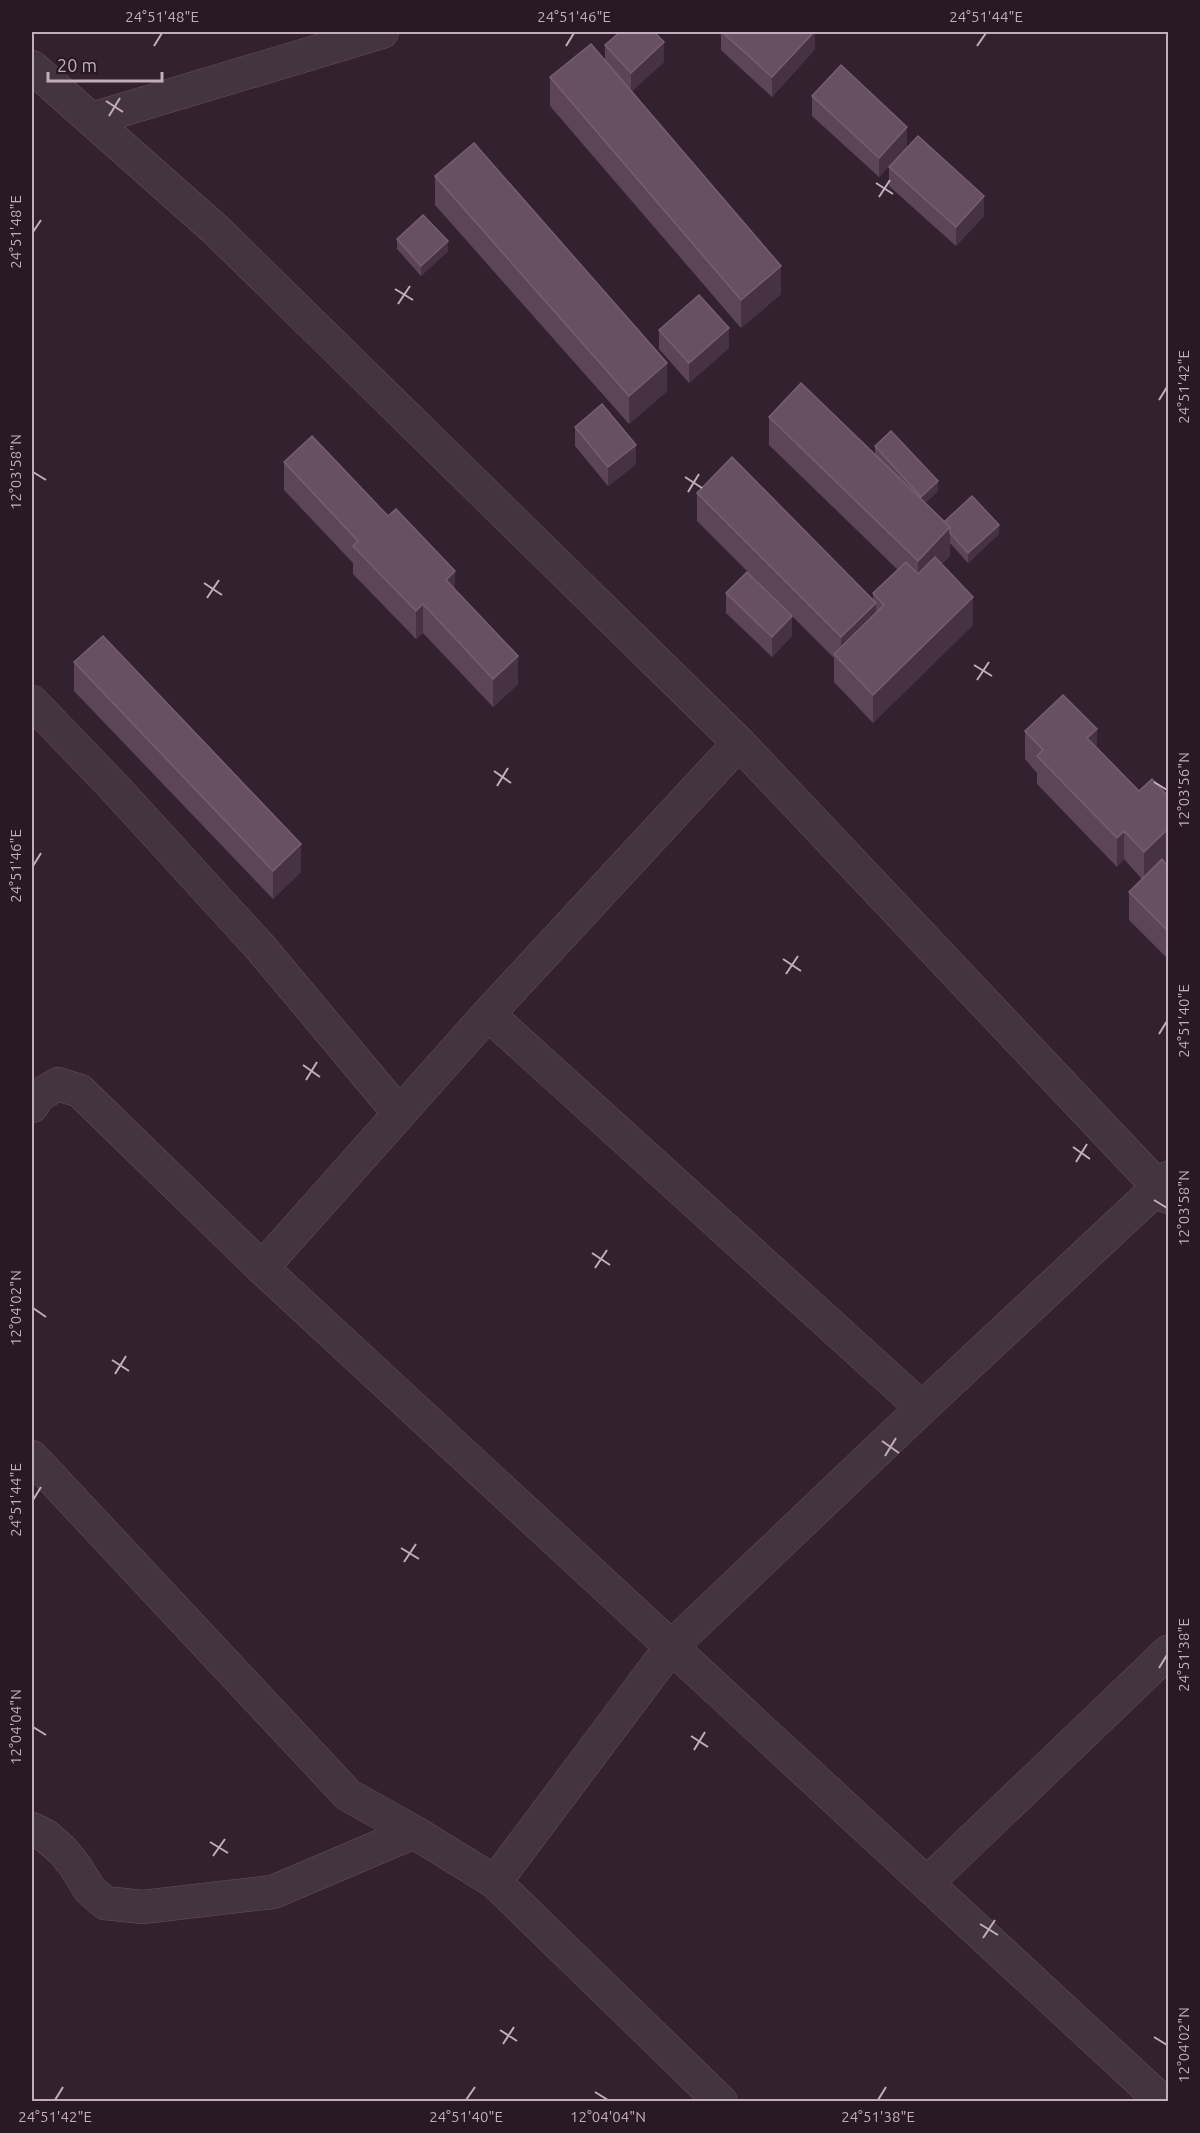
<svg xmlns="http://www.w3.org/2000/svg" width="1200" height="2133" font-family="Ubuntu,sans-serif">
  <style>
    .lines { fill: none; stroke-linecap: round; stroke-linejoin: round }
    .minor-casing { stroke: #62515e; stroke-width: 34 }
    .minor { stroke: #443441; stroke-width: 33 }
    .wall { fill: #5c4557 }
    .shaded-wall { fill: #473243 }
    .building { fill: #675062; stroke: #755f70; stroke-width: 1.5 }
    .ticks { fill: none; stroke: #c1aebc; stroke-width: 2 }
    .neatline { fill: none; stroke: #c1aebc; stroke-width: 2 }
    .ticks-label { font-size: 15px; text-anchor: middle; fill: #c1aebc }
  </style>
  <rect width="100%" height="100%" fill="#342130"/>
  <g class="lines">
    <defs>
      <path id="minor" d="M32,67L216,230L739,743L1168,1197
        M92,119L382,32
        M32,702L113,786L260,947L399,1113
        M488,1014L922,1408
        M32,1106L38,1096L58,1084L80,1091L262,1268L1163,2102
        M262,1268L488,1014L739,743
        M32,1457L348,1795L414,1832L495,1882L721,2102
        M32,1829L46,1836L63,1851L75,1866L90,1890L105,1903L143,1907L273,1892L414,1832
        M495,1882L671,1647L922,1408L1168,1178
        M927,1883L1168,1652"/>
    </defs>
    <!-- minor casing -->
    <use href="#minor" class="minor-casing"/>
    <!-- minor -->
    <use href="#minor" class="minor"/>
  </g>
  <!-- wall -->
  <path class="wall" d="M721,32H815V49L772,97L721,50Z
    M605,45L664,62L632,91L781,294L741,328L550,106V77L605,60Z
    M812,96L907,146L879,177L812,116Z
    M889,167L984,216L956,246L889,186Z
    M435,176L667,391L629,424L435,205Z
    M397,239L448,251L421,276L397,249Z
    M659,330L729,348L689,383L659,349Z
    M769,417L875,454V446L938,491L925,503L944,522L999,534L968,563L950,543V556L941,564L973,625L873,723L834,682V658L697,521V493L873,600V593L898,570L769,445Z
    M575,427L636,464L608,486L575,446Z
    M284,462L455,590L518,684L493,707L423,633L416,639L353,574V563L284,490Z
    M726,593L792,636L772,657L726,613Z
    M74,662L301,872L273,899L74,691Z
    M1025,731L1097,747L1139,791L1168,796V857L1164,861L1168,866V959L1129,920V892L1142,879L1124,859L1117,867L1037,784V773L1025,759Z"/>
  <!-- shaded-wall -->
  <path class="shaded-wall" d="M814,32H815V49L772,97V77Z
    M664,42V62L631,92V73Z
    M907,127V146L879,177V158Z
    M984,196V216L956,246V227Z
    M448,241V251L421,276V266Z
    M781,266V294L741,328V300Z
    M729,328V348L689,383V363Z
    M667,363V391L629,424V396Z
    M636,445V464L608,486V467Z
    M938,481V491L921,507V497Z
    M999,525V534L968,563V553Z
    M950,527V556L918,589V561Z
    M455,571V599L446,580Z
    M973,597V625L873,723V695Z
    M876,603V631L841,662V637Z
    M423,604V633L416,639V611Z
    M792,616V636L772,657V637Z
    M518,656V684L493,707V679Z
    M1097,729V757L1087,738Z
    M1168,829V857L1144,880V852Z
    M1124,831V859L1117,867V838Z
    M301,844V872L273,899V871Z"/>
  <!-- building -->
  <path class="building" d="M620,32H654L664,42L631,73L605,45Z
    M722,32H814L772,77Z
    M591,44L781,266L741,300L550,77Z
    M841,65L907,127L879,158L812,96Z
    M918,136L984,196L956,227L889,167Z
    M474,143L667,363L629,396L435,176Z
    M423,215L448,241L421,266L397,239Z
    M699,295L729,328L689,363L659,330Z
    M801,383L950,527L918,561L769,417Z
    M602,404L636,445L608,467L575,427Z
    M891,431L938,481L921,497L875,446Z
    M312,436L388,516L396,509L455,571L446,580L518,656L493,679L423,604L416,611L353,546L358,541L284,462Z
    M732,457L876,603L841,637L697,493Z
    M972,496L999,525L968,553L950,533V527L944,522Z
    M935,557L973,597L873,695L834,654L884,605L873,593L906,562L918,574Z
    M747,572L792,616L772,637L726,593Z
    M103,636L301,844L273,871L74,662Z
    M1063,695L1097,729L1087,738L1139,791L1152,779L1168,796V829L1144,852L1124,831L1117,838L1037,756L1043,750L1025,731Z
    M1162,859L1168,866V931L1129,892Z"/>
  <!-- ticks -->
  <path class="ticks" d="M154,46L162,33M566,46L574,33M977,46L986,33M106,101L123,112M109,116L120,98M876,183L893,194M879,197L890,180M33,232L41,220M395,289L413,300M398,304L410,286M1159,400L1167,387M33,472L46,480M685,477L702,488M688,492L699,474M204,583L222,595M207,598L219,580M974,665L992,676M977,680L989,662M494,771L511,783M1154,782L1167,790M497,786L508,768M33,866L41,853M783,959L801,971M786,974L798,956M1159,1034L1167,1021M303,1065L320,1077M306,1080L317,1062M1073,1147L1090,1159M1076,1162L1087,1144M1154,1200L1167,1208M592,1253L610,1265M595,1268L607,1250M33,1308L46,1317M112,1360L129,1371M115,1374L126,1356M882,1441L899,1453M885,1456L896,1438M33,1500L41,1487M401,1548L419,1559M404,1562L416,1544M1159,1668L1167,1655M33,1727L46,1735M691,1736L708,1747M694,1750L705,1732M210,1842L228,1853M213,1856L225,1839M980,1924L998,1935M983,1938L995,1920M500,2030L517,2041M1154,2037L1167,2045M503,2044L514,2027M595,2092L608,2100M55,2100L63,2087M466,2100L475,2087M878,2100L886,2087"/>
  <!-- border -->
  <rect width="1200" height="2133" fill="none" stroke="#291925" stroke-width="66"/>
  <!-- scale -->
  <path d="M48 72v9h114v-9" fill="none" stroke="#c1aebc" stroke-width="3"/>
  <text x="57" y="72" font-size="18" fill="#c1aebc" stroke="#291925" stroke-width="4.5" paint-order="stroke">20 m</text>
  <rect x="33" y="33" width="1134" height="2067" class="neatline"/>
  <g class="ticks-label">
    <text x="162" y="22">24°51'48"E</text>
    <text x="574" y="22">24°51'46"E</text>
    <text x="986" y="22">24°51'44"E</text>
    <text transform="translate(16 232) rotate(-90)" y="5">24°51'48"E</text>
    <text transform="translate(1184 387) rotate(-90)" y="5">24°51'42"E</text>
    <text transform="translate(16 472) rotate(-90)" y="5">12°03'58"N</text>
    <text transform="translate(1184 790) rotate(-90)" y="5">12°03'56"N</text>
    <text transform="translate(16 866) rotate(-90)" y="5">24°51'46"E</text>
    <text transform="translate(1184 1021) rotate(-90)" y="5">24°51'40"E</text>
    <text transform="translate(1184 1208) rotate(-90)" y="5">12°03'58"N</text>
    <text transform="translate(16 1308) rotate(-90)" y="5">12°04'02"N</text>
    <text transform="translate(16 1500) rotate(-90)" y="5">24°51'44"E</text>
    <text transform="translate(1184 1655) rotate(-90)" y="5">24°51'38"E</text>
    <text transform="translate(16 1727) rotate(-90)" y="5">12°04'04"N</text>
    <text transform="translate(1184 2045) rotate(-90)" y="5">12°04'02"N</text>
    <text x="55" y="2122">24°51'42"E</text>
    <text x="466" y="2122">24°51'40"E</text>
    <text x="608" y="2122">12°04'04"N</text>
    <text x="878" y="2122">24°51'38"E</text>
  </g>
</svg>
